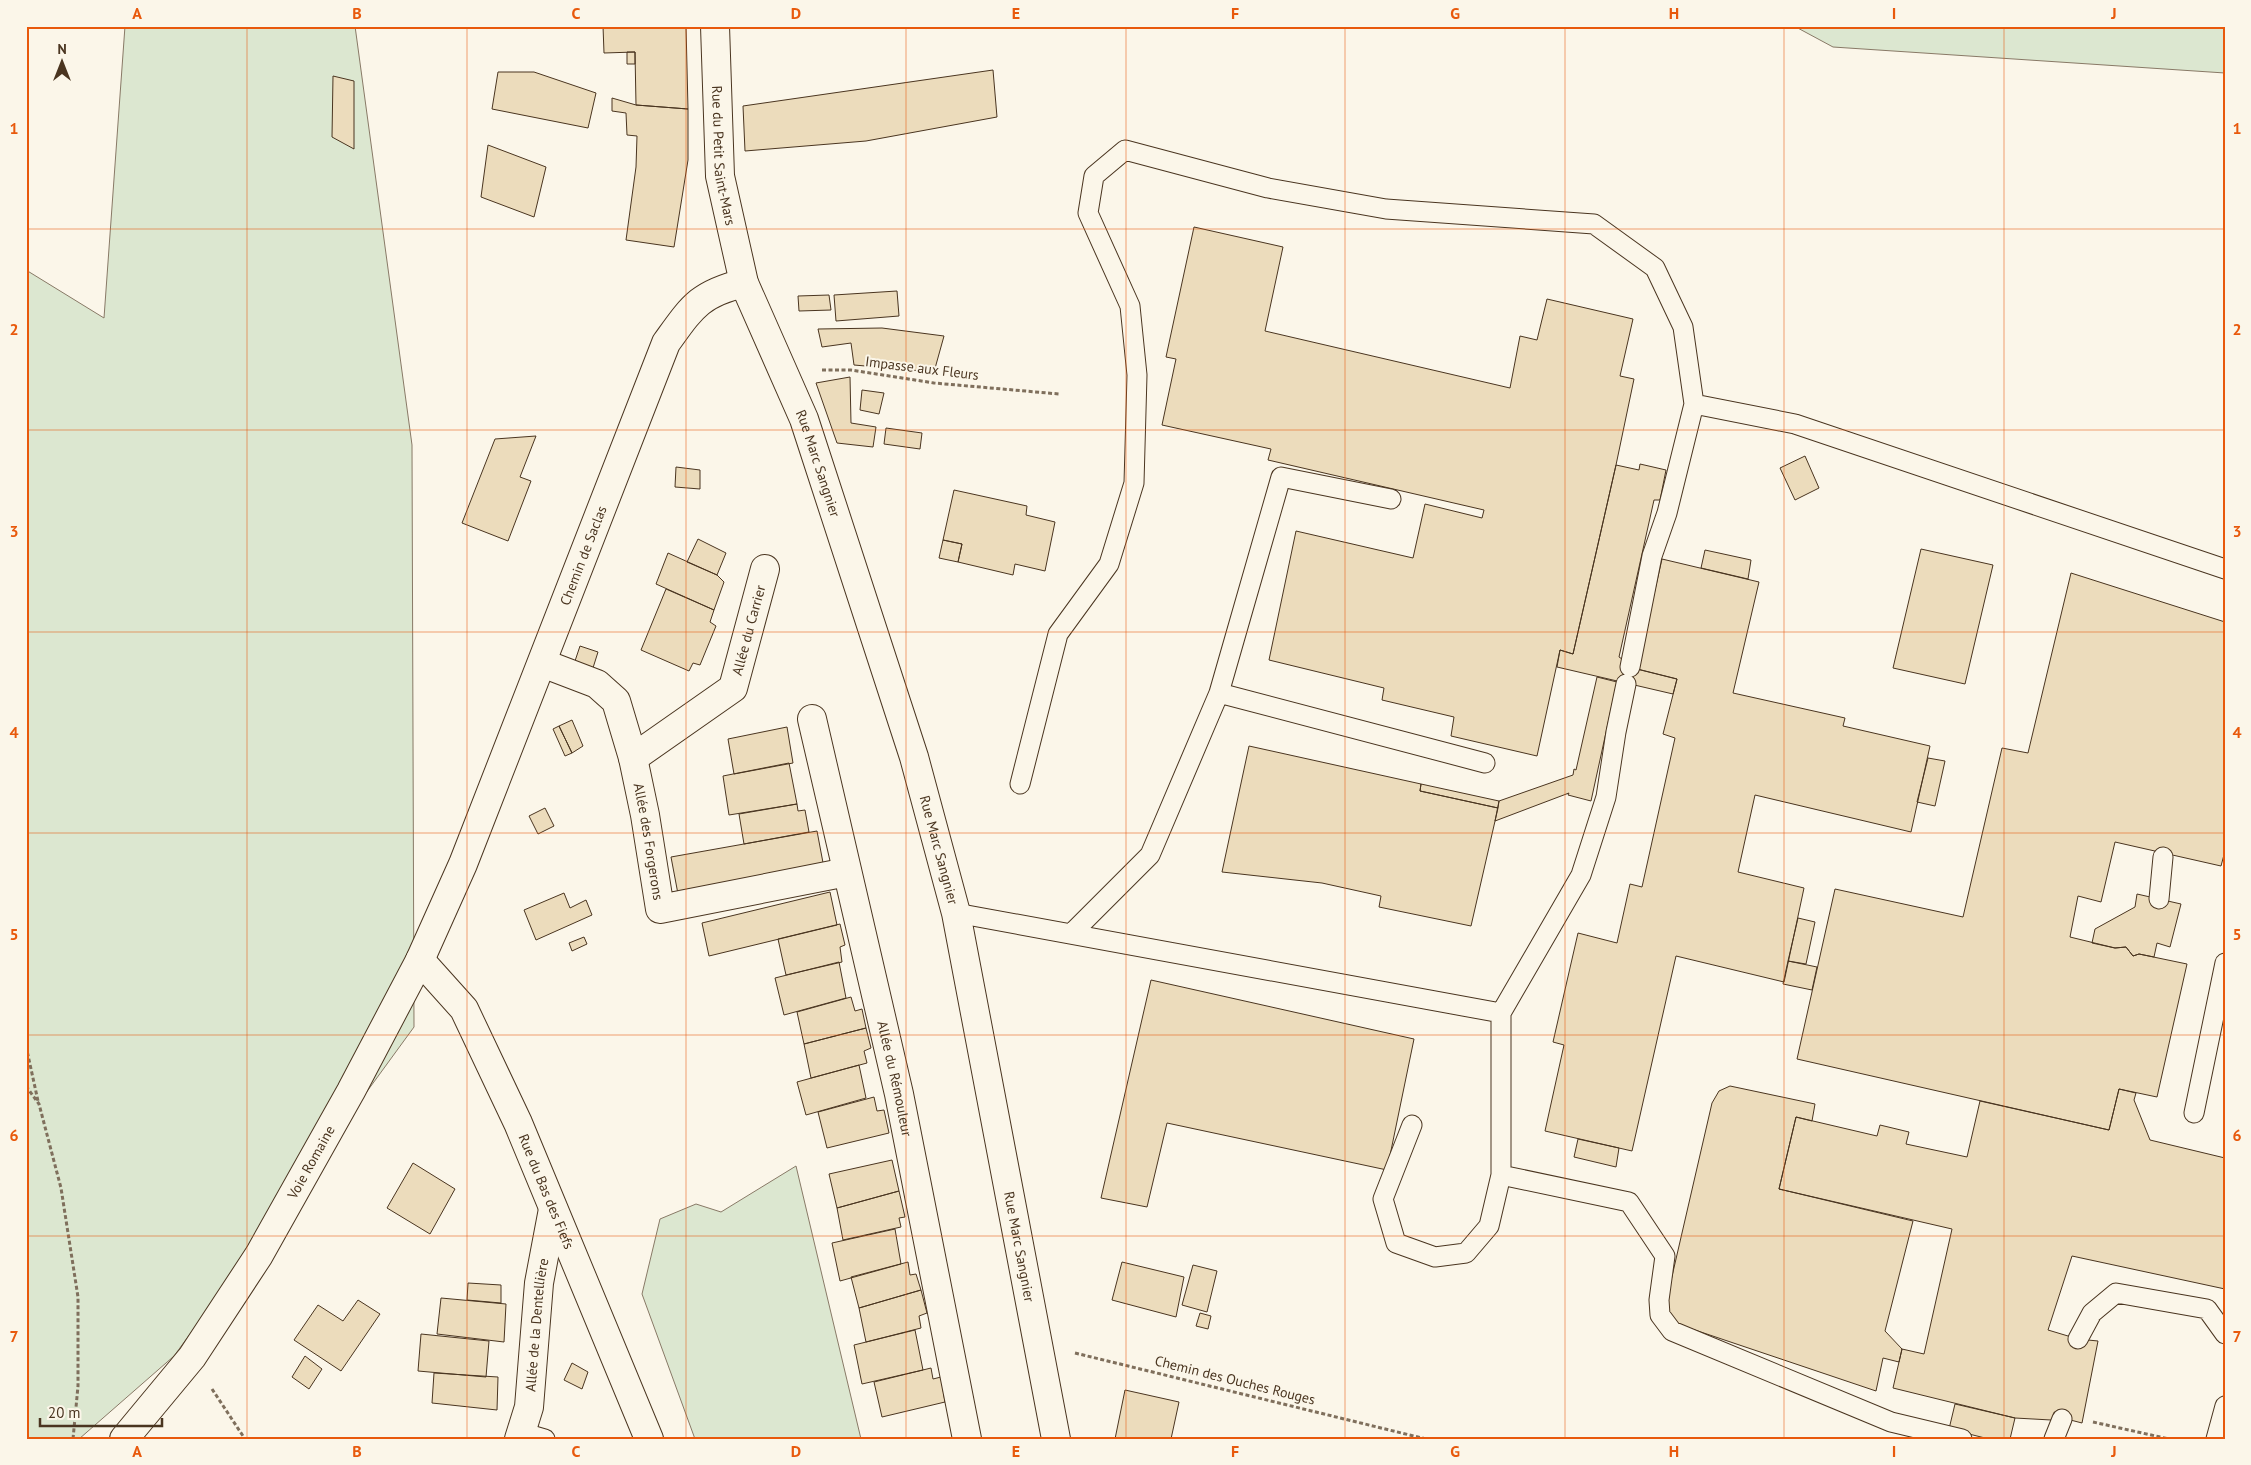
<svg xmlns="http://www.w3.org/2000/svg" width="2251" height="1465" font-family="'PT Sans',sans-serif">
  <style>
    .green { fill: #dce7d0; stroke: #887966 }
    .building { fill: #ecdcbc; stroke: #4a3520 }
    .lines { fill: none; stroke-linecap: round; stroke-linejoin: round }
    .lane-casing { stroke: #4a3520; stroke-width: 21 }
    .street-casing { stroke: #4a3520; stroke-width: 30 }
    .secondary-casing { stroke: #4a3520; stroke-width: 30 }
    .path { stroke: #7f6f5c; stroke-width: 3; stroke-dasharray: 4 2.5; stroke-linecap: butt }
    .lane { stroke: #fbf6e9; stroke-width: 19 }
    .street { stroke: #fbf6e9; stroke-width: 28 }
    .secondary { stroke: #fbf6e9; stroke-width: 28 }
    .grid { fill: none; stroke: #e8590c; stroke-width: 1; stroke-opacity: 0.55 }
    .labels { text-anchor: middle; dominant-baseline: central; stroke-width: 4; stroke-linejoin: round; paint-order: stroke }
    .street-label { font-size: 14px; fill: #4a3520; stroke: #fbf6e9 }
    .neatline { fill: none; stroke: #e8590c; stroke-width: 2 }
    .grid-label { font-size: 16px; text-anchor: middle; font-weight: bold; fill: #e8590c }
  </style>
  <rect width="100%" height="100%" fill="#fbf6e9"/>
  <!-- green -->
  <path class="green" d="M125,26H355L412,445L414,1027L174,1356L79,1439H26V270L104,318Z
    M1794,26H2225V73L1833,47Z
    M796,1166L861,1439H695L642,1294L660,1219L696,1204L721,1212Z"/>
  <!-- building -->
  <path class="building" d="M603,26H686L688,109L636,105L635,52L604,53Z
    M627,52H635V64H627Z
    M993,70L997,117L866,141L745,151L743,106Z
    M498,72H534L596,93L588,128L492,109Z
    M333,76L354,81V149L332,137Z
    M612,98L636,105L688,109V160L674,247L626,240L636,167L637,136L627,135L626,113L612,111Z
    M488,145L546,167L534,217L481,197Z
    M1194,227L1283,247L1265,331L1510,388L1520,336L1537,340L1547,299L1633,319L1620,376L1634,379L1616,465L1573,654L1560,650L1537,756L1451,736L1454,717L1382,700L1384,688L1269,660L1296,531L1413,558L1425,504L1482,518L1484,510L1268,460L1271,449L1162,425L1176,359L1166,357Z
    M897,291L899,316L836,321L834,295Z
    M829,295L831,310L799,311L798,296Z
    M882,328L944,336L934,372L854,365L851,343L822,347L818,329Z
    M850,377L851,423L876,427L873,447L837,443L816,383Z
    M862,390L884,393L879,414L860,410Z
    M886,428L922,433L920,449L884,444Z
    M536,436L520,477L531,481L508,541L462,523L495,439Z
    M1805,456L1819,488L1795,500L1780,468Z
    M1640,464L1666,470L1660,500H1654L1619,657L1637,669L1677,679L1673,694L1557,667L1560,650L1573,654L1616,465L1639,470Z
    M676,467L700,470V489L675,487Z
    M954,490L1027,506L1026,515L1055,522L1045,571L1015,564L1013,575L958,562L962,544L943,540Z
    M698,539L726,553L717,575L687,562Z
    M943,540L962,544L958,562L939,558Z
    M1921,549L1993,565L1965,684L1893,668Z
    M1705,550L1751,560L1748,579L1701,568Z
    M668,553L717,575L724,582L714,610L656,584Z
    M1662,559L1759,582L1733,693L1845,718L1843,726L1930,746L1911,832L1755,795L1738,872L1804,888L1784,982L1676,956L1632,1151L1545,1131L1564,1045L1553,1042L1578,933L1617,943L1630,884L1642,887L1675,738L1663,734L1677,679L1637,669Z
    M2071,573L2225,622V851L2221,866L2115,842L2101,902L2078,896L2070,937L2115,948L2126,947L2133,956L2139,954L2187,964L2157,1097L2119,1089L2109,1130L1797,1059L1835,889L1963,917L2002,748L2028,753Z
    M666,589L714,610L710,622L716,626L700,665L693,663L689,671L641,650Z
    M580,646L598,652L592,671L574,664Z
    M1597,677L1617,682L1591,801L1568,795L1569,793L1495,821L1499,801L1573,775L1574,769L1576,770Z
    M572,720L583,746L572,753L559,726Z
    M559,726L572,753L565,756L553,729Z
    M787,727L793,763L734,774L728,739Z
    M1249,746L1421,784L1420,791L1498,808L1471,926L1379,907L1381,896L1322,883L1222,872Z
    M1928,758L1945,761L1935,806L1917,802Z
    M789,763L797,804L729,815L723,776Z
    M1421,784L1499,801L1498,808L1420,791Z
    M797,804L798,811L805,810L809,832L744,844L739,814Z
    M545,808L554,826L538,834L529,816Z
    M817,831L824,868L678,894L671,857Z
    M830,892L837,925L709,956L702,923Z
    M564,893L570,908L586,900L592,915L536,940L524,910Z
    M2137,894L2181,904L2170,947L2157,943L2154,957L2139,954L2133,956L2126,947L2115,948L2092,943L2095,929L2135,907Z
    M1798,918L1815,922L1806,964L1788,961Z
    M840,924L845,945L840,947L842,962L786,975L778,939Z
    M584,937L587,944L572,951L569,943Z
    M1788,961L1817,967L1812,990L1783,984Z
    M839,962L846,998L784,1015L775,978Z
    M1151,980L1414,1039L1387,1170L1167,1123L1147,1207L1101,1198Z
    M851,997L855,1011L862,1009L866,1028L804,1044L797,1012Z
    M866,1028L871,1048L864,1051L867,1063L811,1078L804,1044Z
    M859,1065L866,1098L806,1115L797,1082Z
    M1730,1086L1815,1104L1812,1121L1796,1117L1779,1189L1913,1221L1885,1331L1902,1349L1899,1362L1883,1358L1876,1391L1677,1324L1667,1310V1298L1712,1103L1719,1091Z
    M2119,1089L2136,1093L2134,1100L2150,1140L2225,1158V1289L2072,1256L2048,1330L2078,1339L2098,1341L2082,1423L2055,1416L2051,1420L2015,1418L1893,1388L1902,1349L1924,1354L1952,1229L1779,1189L1796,1117L1877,1136L1880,1125L1909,1132L1906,1144L1967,1157L1980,1101L2109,1130Z
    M874,1097L877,1111L884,1110L889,1133L827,1148L818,1112Z
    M1578,1139L1619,1148L1616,1167L1574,1157Z
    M892,1160L899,1191L837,1208L829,1174Z
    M413,1163L455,1189L430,1234L387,1208Z
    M899,1191L905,1217L899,1218L901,1227L843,1240L837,1208Z
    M895,1229L901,1264L840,1281L832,1243Z
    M908,1262L910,1275L916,1274L921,1290L859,1308L851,1277Z
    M1122,1262L1184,1277L1176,1317L1112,1300Z
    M1193,1265L1217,1271L1207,1312L1182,1305Z
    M468,1283L501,1285V1303L467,1300Z
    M921,1290L927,1313L919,1316L921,1328L866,1342L859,1308Z
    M441,1298L506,1304L504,1342L437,1334Z
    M358,1300L380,1314L341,1371L294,1340L318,1305L343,1321Z
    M1200,1313L1211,1316L1208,1329L1196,1326Z
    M915,1330L923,1370L862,1384L854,1345Z
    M421,1334L489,1341L486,1377L418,1371Z
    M305,1356L322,1369L309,1389L292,1377Z
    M572,1363L588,1372L582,1389L564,1380Z
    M931,1368L933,1379L941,1377L945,1402L882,1417L874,1382Z
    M434,1373L498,1377L497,1410L432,1403Z
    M1125,1390L1179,1402L1171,1439H1115Z
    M1955,1404L2015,1418L2010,1439H1989L1949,1429Z"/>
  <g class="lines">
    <defs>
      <path id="lane" d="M1694,404L1795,424L2225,569
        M1219,693L1281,477L1391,499
        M1020,784L1058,634L1109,564L1134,483L1137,375L1130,306L1088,213L1094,176L1125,150L1268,188L1386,209L1594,224L1655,268L1683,327L1694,404L1667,513L1652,556L1630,667
        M2159,899L2163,857
        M956,913L1501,1013
        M1071,934L1150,855L1219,693L1485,763
        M2194,1113L2225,963
        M1412,1125L1383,1199L1396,1243L1435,1257L1466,1253L1489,1226L1501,1175V1013L1581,875L1606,797L1616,732L1626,684
        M1501,1175L1629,1202L1665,1256L1659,1300L1660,1315L1672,1331L1891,1422L1962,1439
        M2078,1339L2092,1313L2116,1293L2207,1309L2225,1334
        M521,1432L545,1439
        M2054,1439L2062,1419
        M2216,1439L2225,1406"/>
      <g id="street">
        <path id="s1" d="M542,663L597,684L616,701L633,758L645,815L660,909L847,872"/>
        <path id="s2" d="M812,719L899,1094L967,1439"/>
        <path id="s3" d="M633,758L733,688L765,569"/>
        <path id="s4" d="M420,960L464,1009L518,1123L649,1439"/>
        <path id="s5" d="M124,1439L192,1357L259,1255L351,1091L420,960L463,864L666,343C692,307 699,294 744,283"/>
        <path id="s6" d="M519,1439L529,1407L539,1283L553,1209"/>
      </g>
      <g id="secondary">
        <path id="s7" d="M715,26L720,176L744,283L804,419L914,757L956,913L1056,1439"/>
      </g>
    </defs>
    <!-- lane casing -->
    <use href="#lane" class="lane-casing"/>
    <!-- street casing -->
    <use href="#street" class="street-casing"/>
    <!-- secondary casing -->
    <use href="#secondary" class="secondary-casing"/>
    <!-- path -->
    <path class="path" d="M822,370H851L934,383L1059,394
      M26,1046L38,1101
      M26,1086L39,1104L61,1188L78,1297V1386L73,1439
      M1075,1353L1426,1439
      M212,1389L245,1439
      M2093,1422L2169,1439"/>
    <!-- lane -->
    <use href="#lane" class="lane"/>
    <!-- street -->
    <use href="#street" class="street"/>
    <!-- secondary -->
    <use href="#secondary" class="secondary"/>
  </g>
  <!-- grid -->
  <path class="grid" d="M247,26V1439M467,26V1439M686,26V1439M906,26V1439M1126,26V1439M1345,26V1439M1565,26V1439M1784,26V1439M2004,26V1439M26,229H2225M26,430H2225M26,632H2225M26,833H2225M26,1035H2225M26,1236H2225"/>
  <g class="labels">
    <!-- street labels -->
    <g class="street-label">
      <text stroke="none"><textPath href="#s7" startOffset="130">Rue du Petit Saint-Mars</textPath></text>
      <text transform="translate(922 368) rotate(7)">Impasse aux Fleurs</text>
      <text stroke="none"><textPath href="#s7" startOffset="455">Rue Marc Sangnier</textPath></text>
      <text stroke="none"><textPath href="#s5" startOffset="1001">Chemin de Saclas</textPath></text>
      <text stroke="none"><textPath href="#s3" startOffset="182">Allée du Carrier</textPath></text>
      <text stroke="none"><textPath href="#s1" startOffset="229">Allée des Forgerons</textPath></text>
      <text stroke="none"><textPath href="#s7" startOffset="860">Rue Marc Sangnier</textPath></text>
      <text stroke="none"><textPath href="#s2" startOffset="369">Allée du Rémouleur</textPath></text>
      <text stroke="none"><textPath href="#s5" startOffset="335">Voie Romaine</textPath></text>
      <text stroke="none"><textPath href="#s4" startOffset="266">Rue du Bas des Fiefs</textPath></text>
      <text stroke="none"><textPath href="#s7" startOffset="1265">Rue Marc Sangnier</textPath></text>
      <text stroke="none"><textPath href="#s6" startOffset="116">Allée de la Dentellière</textPath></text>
      <text transform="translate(1235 1380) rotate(14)">Chemin des Ouches Rouges</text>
    </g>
  </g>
  <!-- border -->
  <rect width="2251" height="1465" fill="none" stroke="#fbf6e9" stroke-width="55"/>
  <!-- north arrow -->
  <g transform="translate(62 62)" stroke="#fbf6e9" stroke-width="4" paint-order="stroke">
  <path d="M0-4L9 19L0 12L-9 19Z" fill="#4a3520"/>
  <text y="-8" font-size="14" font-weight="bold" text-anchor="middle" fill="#4a3520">N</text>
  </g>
  <!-- scale -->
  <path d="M40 1418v8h122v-8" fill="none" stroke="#4a3520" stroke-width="2.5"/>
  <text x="48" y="1418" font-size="15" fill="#4a3520" stroke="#fbf6e9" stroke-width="4" paint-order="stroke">20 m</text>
  <rect x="28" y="28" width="2196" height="1410" class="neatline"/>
  <g class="grid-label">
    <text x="137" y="19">A</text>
    <text x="357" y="19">B</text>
    <text x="576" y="19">C</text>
    <text x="796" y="19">D</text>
    <text x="1016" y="19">E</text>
    <text x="1235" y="19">F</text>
    <text x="1455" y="19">G</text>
    <text x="1674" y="19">H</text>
    <text x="1894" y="19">I</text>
    <text x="2114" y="19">J</text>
    <text x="14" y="134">1</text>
    <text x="2237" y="134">1</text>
    <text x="14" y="335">2</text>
    <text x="2237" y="335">2</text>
    <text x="14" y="537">3</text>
    <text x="2237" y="537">3</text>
    <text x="14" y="738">4</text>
    <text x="2237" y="738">4</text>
    <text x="14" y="940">5</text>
    <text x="2237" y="940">5</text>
    <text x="14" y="1141">6</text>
    <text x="2237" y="1141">6</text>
    <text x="14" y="1342">7</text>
    <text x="2237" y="1342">7</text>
    <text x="137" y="1457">A</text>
    <text x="357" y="1457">B</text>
    <text x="576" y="1457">C</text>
    <text x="796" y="1457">D</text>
    <text x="1016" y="1457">E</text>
    <text x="1235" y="1457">F</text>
    <text x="1455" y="1457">G</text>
    <text x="1674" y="1457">H</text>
    <text x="1894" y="1457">I</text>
    <text x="2114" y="1457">J</text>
  </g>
</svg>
